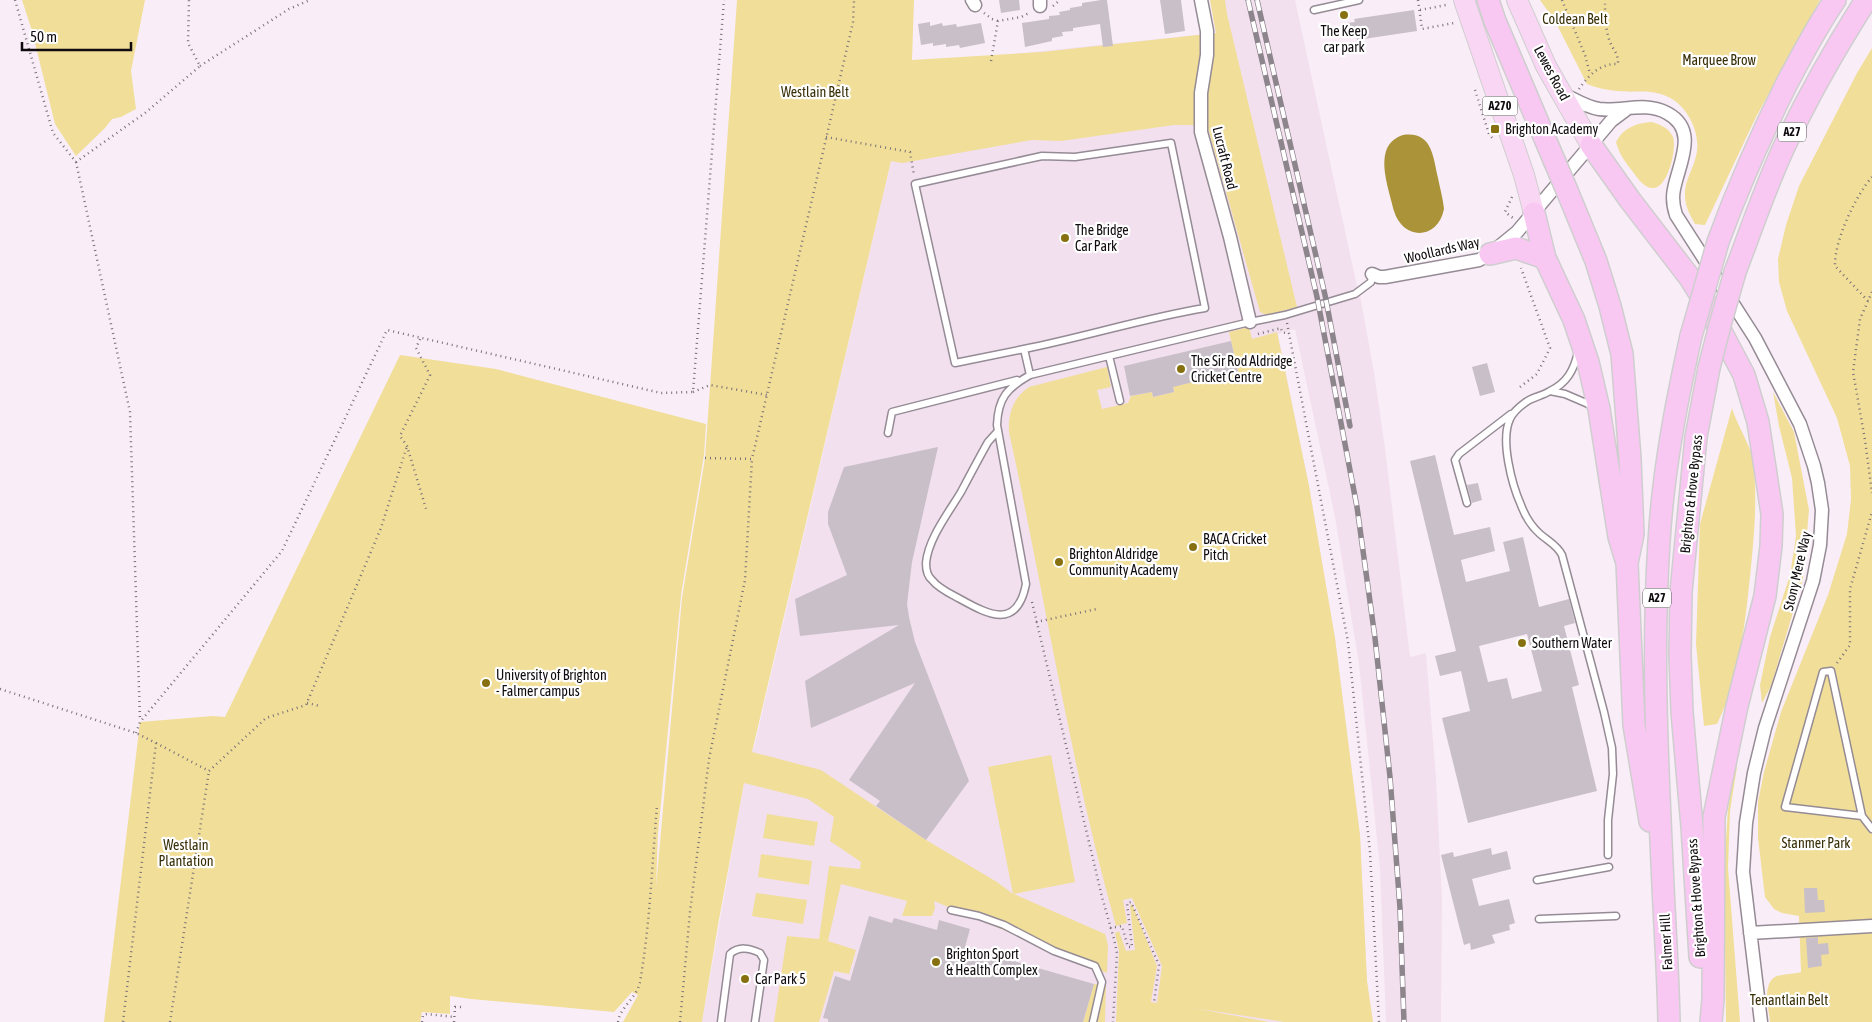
<svg xmlns="http://www.w3.org/2000/svg" width="1872" height="1022" font-family="'Asap Condensed',sans-serif">
  <style>
    .built { fill: #f2e0ef }
    .green { fill: #f1de99 }
    .water { fill: #ab933a }
    .building { fill: #c9bfc8; fill-rule: evenodd }
    .lines { fill: none; stroke-linecap: round; stroke-linejoin: round }
    .service-casing { stroke: #958b94; stroke-width: 9 }
    .minor-casing { stroke: #958b94; stroke-width: 15 }
    .primary-casing { stroke: #cfcecf; stroke-width: 22 }
    .trunk-casing { stroke: #cfcecf; stroke-width: 24 }
    .path { stroke: #7a7278; stroke-width: 2.5; stroke-dasharray: 1 4; stroke-linecap: butt }
    .service { stroke: #fff; stroke-width: 6 }
    .minor { stroke: #fff; stroke-width: 12 }
    .primary { stroke: #fad6f5; stroke-width: 20 }
    .trunk { stroke: #f8c8f2; stroke-width: 21 }
    .rail-casing { stroke: #8d858c; stroke-width: 5.5 }
    .rail { stroke: #fff; stroke-width: 4; stroke-dasharray: 11; stroke-linecap: butt }
    .trunk-bridge-casing { stroke: #cfcecf; stroke-width: 24; stroke-linecap: butt }
    .trunk-bridge { stroke: #f8c8f2; stroke-width: 21 }
    .poi-dot { fill: #867010; stroke: #fff; stroke-width: 2 }
    .labels { text-anchor: middle; dominant-baseline: central; stroke-width: 4.5; stroke-linejoin: round; paint-order: stroke }
    .shield { fill: #fff; stroke: #575456; stroke-width: 1 }
    .shield-label { font-size: 12px; font-weight: bold; fill: #0f0b0e }
    .park-label { font-size: 14px; fill: #382e06; stroke: #fff }
    .poi-label { font-size: 14px; fill: #0f0b0e; stroke: #fff; text-anchor: start }
    .street-label { font-size: 14px; fill: #0f0b0e; stroke: #fff }
  </style>
  <rect width="100%" height="100%" fill="#f9eef7"/>
  <!-- built -->
  <path class="built" d="M1210,0H1295L1358,291L1338,300L1360,295L1374,372L1385,448L1410,657L1426,653L1436,778L1442,899L1441,1022H1386L1380,869L1359,664L1335,517L1295,329L1278,334L1309,486L1335,638L1360,835L1367,981L1373,1022H702L747,766L755,743L891,161L995,56L1216,33Z"/>
  <!-- green -->
  <path class="green" d="M22,0H145L131,71L136,109L121,117L112,119L105,128L76,156L55,124L32,31Z
    M737,0H914L912,60L1042,52L1216,33L1210,0H1225L1227,14L1297,307L1267,315L1260,312L1208,128L1193,125H1174L1061,141L1032,140L902,163L891,161L752,752L821,770L926,840L997,882L1013,894L988,767L1051,755L1075,882L1014,894L1105,934L1108,945L1107,973L934,901L935,908L932,916H902L907,901L841,884L828,941L856,950L849,974L834,971L819,1022H774L787,936L819,939L829,866L860,869L861,862L830,841L834,817L808,799L744,783L718,925L702,1022H623L638,995L632,992L614,1012L471,999L450,996V1014L422,1012L420,1022H104L140,722L213,716L225,717L400,355L496,369L706,424L704,455L681,595L658,834L656,887L682,598L705,458Z
    M1540,0H1820L1756,117L1705,225L1695,224C1690,215 1685,206 1685,196C1684,181 1693,170 1696,156C1702,134 1687,104 1666,96C1648,89 1635,93 1617,91C1607,90 1597,88 1587,84L1555,21Z
    M1872,48V1022H1770C1769,1010 1761,982 1777,976C1784,974 1794,974 1801,972L1799,916L1782,913L1774,909L1765,897L1758,838V802L1764,772L1781,712L1828,595L1847,534L1851,499L1850,466L1837,418L1787,311L1779,282L1778,259L1786,225L1799,186L1857,73Z
    M1652,122C1661,125 1669,128 1673,137C1677,149 1668,187 1654,188C1645,189 1638,179 1633,172C1626,163 1619,154 1616,142C1623,128 1636,123 1652,122Z
    M1249,327L1252,339L1277,332L1309,486L1335,638L1360,835L1367,981L1373,1022H1285L1193,1008L1269,1022H1116L1119,951L1115,933L1119,931L1126,951L1135,950L1130,906L1132,904L1157,966L1151,1002L1157,1003L1162,966L1132,898L1123,900L1127,923L1116,926C1070,764 1045,596 1009,432C1008,413 1013,398 1029,387L1107,367L1111,387L1097,390L1102,409L1128,403L1131,396L1152,392L1153,397L1174,392V389L1168,390L1167,388L1238,372L1229,332Z
    M1773,392L1794,432L1809,510L1803,579L1771,686L1762,703L1760,685L1770,637L1790,575L1796,536L1792,478L1779,426Z
    M1732,408C1736,423 1752,448 1753,461C1757,493 1755,524 1752,556C1747,608 1741,677 1717,724L1704,726L1696,644L1700,524Z
    M1735,767H1737L1730,811L1728,868L1740,1022H1726L1724,869L1728,810Z
    M767,814L818,822L814,846L763,838Z
    M761,854L812,861L809,885L758,877Z
    M756,893L807,900L803,924L752,916Z
    M1094,984L1106,985L1105,1022H1083Z"/>
  <!-- water -->
  <path class="water" d="M1403,135C1432,131 1433,156 1438,178C1440,188 1443,199 1444,209C1438,240 1403,241 1394,211C1389,188 1371,145 1403,135Z"/>
  <!-- building -->
  <path class="building" d="M999,0H1019L1020,10L1001,13Z
    M1101,0H1107L1113,46L1103,47L1100,24L1073,28V31L1062,32L1063,36L1052,38V41L1025,47L1022,23L1049,19V16L1060,15L1059,12L1070,10V8L1082,6V3Z
    M1160,0H1181L1185,31L1165,34Z
    M1414,10L1417,31L1357,40L1356,33L1349,34L1347,23L1355,22L1354,19Z
    M930,22V26L942,23L943,26L956,24L957,27L981,23L985,43L960,48L959,45L946,47V44L933,46V43L921,45L918,24Z
    M1231,341L1238,371L1173,387L1174,392L1153,397L1152,392L1130,396L1124,366Z
    M1487,363L1495,392L1480,396L1472,367Z
    M938,447L912,562L907,604L909,617L915,642L969,781L926,840L876,806L880,801L849,780L915,683L811,728L805,681L899,625L800,636L795,599L847,575L828,524V512L844,467Z
    M1435,455L1454,535L1490,527L1495,551L1461,560L1466,582L1510,571L1503,542L1523,537L1539,607L1569,599L1575,623L1564,626L1579,685L1572,687L1597,791L1468,823L1442,718L1470,711L1461,671L1440,676L1435,656L1456,651L1410,461ZM1527,634L1542,691L1512,699L1507,678L1488,682L1479,646Z
    M1478,483L1482,500L1472,503L1467,485Z
    M1491,848L1492,855L1507,851L1511,869L1472,879L1479,906L1509,899L1515,923L1509,925L1510,930L1492,935L1495,943L1471,950L1470,943L1464,945L1441,855L1453,852L1454,857Z
    M1804,888H1817L1818,900H1824L1825,912L1805,913Z
    M869,916L892,923L894,918L937,930L939,920L970,929L965,947L1094,984L1083,1022H828V1019L823,1018L835,976L850,981Z
    M1818,937V944L1828,943L1829,954L1821,955L1822,966L1808,968L1806,938Z"/>
  <g class="lines">
    <defs>
      <path id="service" d="M1314,10L1359,0
        M1024,349C1085,337 1144,318 1205,308L1171,143L1075,157L1042,156L915,184L955,363L1024,349L1030,375
        M1578,352C1574,370 1567,383 1550,391C1542,396 1533,397 1526,402C1519,407 1513,412 1510,419C1500,440 1512,485 1521,505C1525,516 1531,526 1540,534C1548,541 1557,545 1562,555L1604,712L1612,748L1613,774L1608,820V855
        M1109,356L1120,401
        M1550,391L1565,394L1593,406
        M998,431L988,442C979,458 970,475 961,492C949,512 928,539 926,563C926,569 927,576 932,580C939,589 951,594 960,599C989,615 1017,630 1026,584L997,425C998,398 1007,388 1030,375L1250,322L1285,315L1355,294L1371,282L1372,274
        M888,433L892,412L1017,380
        M1467,503L1455,460L1459,454L1511,414
        M1862,816L1785,807L1823,672L1831,671L1862,816L1872,829
        M1537,880L1609,867
        M951,910L979,916L1004,925L1054,951L1095,966L1102,982L1093,1022
        M1539,919L1616,916
        M721,1022L730,954C739,946 749,948 760,953L764,960L755,1022"/>
      <path id="minor" d="M972,0L975,5
        M1040,0V6
        M1201,0L1207,31V55L1201,93V132L1230,237L1250,322
        M1563,94C1574,99 1586,107 1599,109C1622,112 1645,101 1667,113C1699,130 1679,163 1674,189C1672,198 1673,206 1676,215L1755,338L1800,424L1814,466L1818,483L1822,510L1820,545L1813,581L1765,728L1754,773L1746,823L1743,872L1761,1022
        M1372,274L1379,277H1385L1479,260L1490,254L1517,232L1611,121L1627,109
        M1750,933L1872,926"/>
      <path id="primary" d="M1464,0L1524,175L1534,213
        M1517,0L1546,66L1591,145"/>
      <path id="trunk" d="M1488,0L1495,21L1554,160
        M1591,145L1630,200L1690,278L1708,307L1744,375L1758,422L1772,514L1771,546L1765,596L1737,706L1714,817L1713,999L1711,1022
        M1568,193L1596,261L1610,306L1622,354L1630,459L1633,534L1627,563
        M1534,213L1545,258L1574,320L1588,362L1599,409L1619,537L1627,563L1634,725L1650,821
        M1718,242C1738,187 1761,135 1787,83C1802,55 1817,26 1835,0
        M1490,254L1516,248L1545,258
        M1735,272C1751,230 1765,188 1784,147C1808,96 1836,47 1866,0
        M1700,957L1692,827L1682,712L1680,655L1681,592L1696,437L1709,368
        M1669,1022C1668,969 1664,916 1662,863C1657,756 1652,649 1659,542C1663,472 1676,404 1691,336"/>
    </defs>
    <!-- service casing -->
    <use href="#service" class="service-casing"/>
    <!-- minor casing -->
    <use href="#minor" class="minor-casing"/>
    <!-- primary casing -->
    <use href="#primary" class="primary-casing"/>
    <!-- trunk casing -->
    <use href="#trunk" class="trunk-casing"/>
    <!-- path -->
    <path class="path" d="M15,0L53,133L76,162L145,113L200,66L188,43L189,0
      M1418,0L1422,29L1454,23
      M1562,0L1585,55L1590,74
      M1053,6L1060,0
      M1420,10L1446,5L1447,6
      M984,13L992,19L998,21
      M991,61L998,21L1021,17L1029,13
      M200,66L289,9L310,0
      M1579,89C1588,76 1600,63 1618,64C1618,52 1614,52 1610,42C1605,29 1605,13 1605,0
      M1475,90L1489,134L1493,139
      M826,137L910,152L914,175
      M76,162L130,412L140,720
      M1512,197L1505,212L1513,218
      M1872,292L1860,319L1853,372L1865,440L1872,493
      M1868,301L1835,266C1834,241 1856,195 1872,177
      M1287,323L1348,642L1370,852L1379,1022
      M1258,334L1281,328L1282,332L1289,334
      M420,339L416,348L430,375L400,436L407,446L427,512
      M1520,387L1537,374L1550,348L1521,268
      M693,392L710,385L767,395
      M705,458L752,459L853,22L854,0
      M1032,602L1102,897L1114,939L1117,953L1113,1022
      M1036,622L1097,609
      M1837,663L1850,645V589L1872,512
      M0,689L136,733L156,743L123,1022
      M307,703L320,706
      M136,733L140,722L282,551L387,330L661,393L693,392L724,0
      M156,743L209,771L266,718L306,705L381,528L407,446
      M1110,928L1122,926L1128,947H1132L1127,903L1131,902L1159,965L1154,1003
      M170,1022L209,771
      M422,1022L423,1015L427,1014L454,1017
      M454,1022L455,1007H463
      M618,1022C620,1007 637,998 640,982C650,925 652,864 657,806
      M680,1022L690,912L709,759L745,580L752,459"/>
    <!-- service -->
    <use href="#service" class="service"/>
    <!-- minor -->
    <use href="#minor" class="minor"/>
    <!-- primary -->
    <use href="#primary" class="primary"/>
    <!-- trunk -->
    <use href="#trunk" class="trunk"/>
    <defs>
      <path id="rail" d="M1248,0L1317,297L1357,507L1375,638L1390,777L1400,908L1404,1022
        M1257,0L1325,295L1350,426"/>
    </defs>
    <!-- rail casing -->
    <use href="#rail" class="rail-casing"/>
    <!-- rail -->
    <use href="#rail" class="rail"/>
    <defs>
      <path id="trunk-bridge" d="M1554,160L1568,193
        M1691,336L1718,242
        M1709,368L1720,325L1735,272"/>
    </defs>
    <!-- trunk-bridge casing -->
    <use href="#trunk-bridge" class="trunk-bridge-casing"/>
    <!-- trunk-bridge -->
    <use href="#trunk-bridge" class="trunk-bridge"/>
  </g>
  <!-- markers -->
  <g class="poi-dot">
    <circle cx="1344" cy="15" r="5"/>
    <rect x="1490" y="124" width="10" height="10" rx="2.5"/>
    <circle cx="1065" cy="238" r="5"/>
    <circle cx="1181" cy="369" r="5"/>
    <circle cx="1193" cy="547" r="5"/>
    <circle cx="1059" cy="562" r="5"/>
    <circle cx="1522" cy="643" r="5"/>
    <circle cx="486" cy="683" r="5"/>
    <circle cx="936" cy="962" r="5"/>
    <circle cx="745" cy="979" r="5"/>
  </g>
  <g class="labels">
    <!-- shield labels -->
    <g class="shield">
      <rect x="1482.5" y="96.5" width="35" height="19" rx="4"/>
      <rect x="1778" y="122.5" width="28" height="19" rx="4"/>
      <rect x="1643" y="588.5" width="28" height="19" rx="4"/>
    </g>
    <g class="shield-label">
      <text x="1500" y="106">A270</text>
      <text x="1792" y="132">A27</text>
      <text x="1657" y="598">A27</text>
    </g>
    <!-- park labels -->
    <g class="park-label">
      <text x="1575" y="19">Coldean Belt</text>
      <text x="1719" y="60">Marquee Brow</text>
      <text x="815" y="92">Westlain Belt</text>
      <text x="1816" y="843">Stanmer Park</text>
      <text x="186" y="845">Westlain<tspan x="186" dy="16">Plantation</tspan></text>
      <text x="1789" y="1000">Tenantlain Belt</text>
    </g>
    <!-- poi labels -->
    <g class="poi-label">
      <text x="1344" y="31" text-anchor="middle">The Keep<tspan x="1344" dy="16">car park</tspan></text>
      <text x="1505" y="129">Brighton Academy</text>
      <text x="1075" y="230">The Bridge<tspan x="1075" dy="16">Car Park</tspan></text>
      <text x="1191" y="361">The Sir Rod Aldridge<tspan x="1191" dy="16">Cricket Centre</tspan></text>
      <text x="1203" y="539">BACA Cricket<tspan x="1203" dy="16">Pitch</tspan></text>
      <text x="1069" y="554">Brighton Aldridge<tspan x="1069" dy="16">Community Academy</tspan></text>
      <text x="1532" y="643">Southern Water</text>
      <text x="496" y="675">University of Brighton<tspan x="496" dy="16">- Falmer campus</tspan></text>
      <text x="946" y="954">Brighton Sport<tspan x="946" dy="16">&amp; Health Complex</tspan></text>
      <text x="755" y="979">Car Park 5</text>
    </g>
    <!-- street labels -->
    <g class="street-label">
      <text transform="translate(1552 73) rotate(62)">Lewes Road</text>
      <text transform="translate(1225 158) rotate(76)">Lucraft Road</text>
      <text transform="translate(1442 250) rotate(-13)">Woollards Way</text>
      <text transform="translate(1691 494) rotate(-84)">Brighton &amp; Hove Bypass</text>
      <text transform="translate(1797 571) rotate(-77)">Stony Mere Way</text>
      <text transform="translate(1696 898) rotate(-94)">Brighton &amp; Hove Bypass</text>
      <text transform="translate(1666 942) rotate(-93)">Falmer Hill</text>
    </g>
  </g>
  <!-- scale -->
  <path d="M22 42v8h109v-8" fill="none" stroke="#0f0b0e" stroke-width="2.5"/>
  <text x="30" y="42" font-size="15" fill="#0f0b0e" stroke="#ffffff" stroke-width="4" paint-order="stroke">50 m</text>
</svg>
